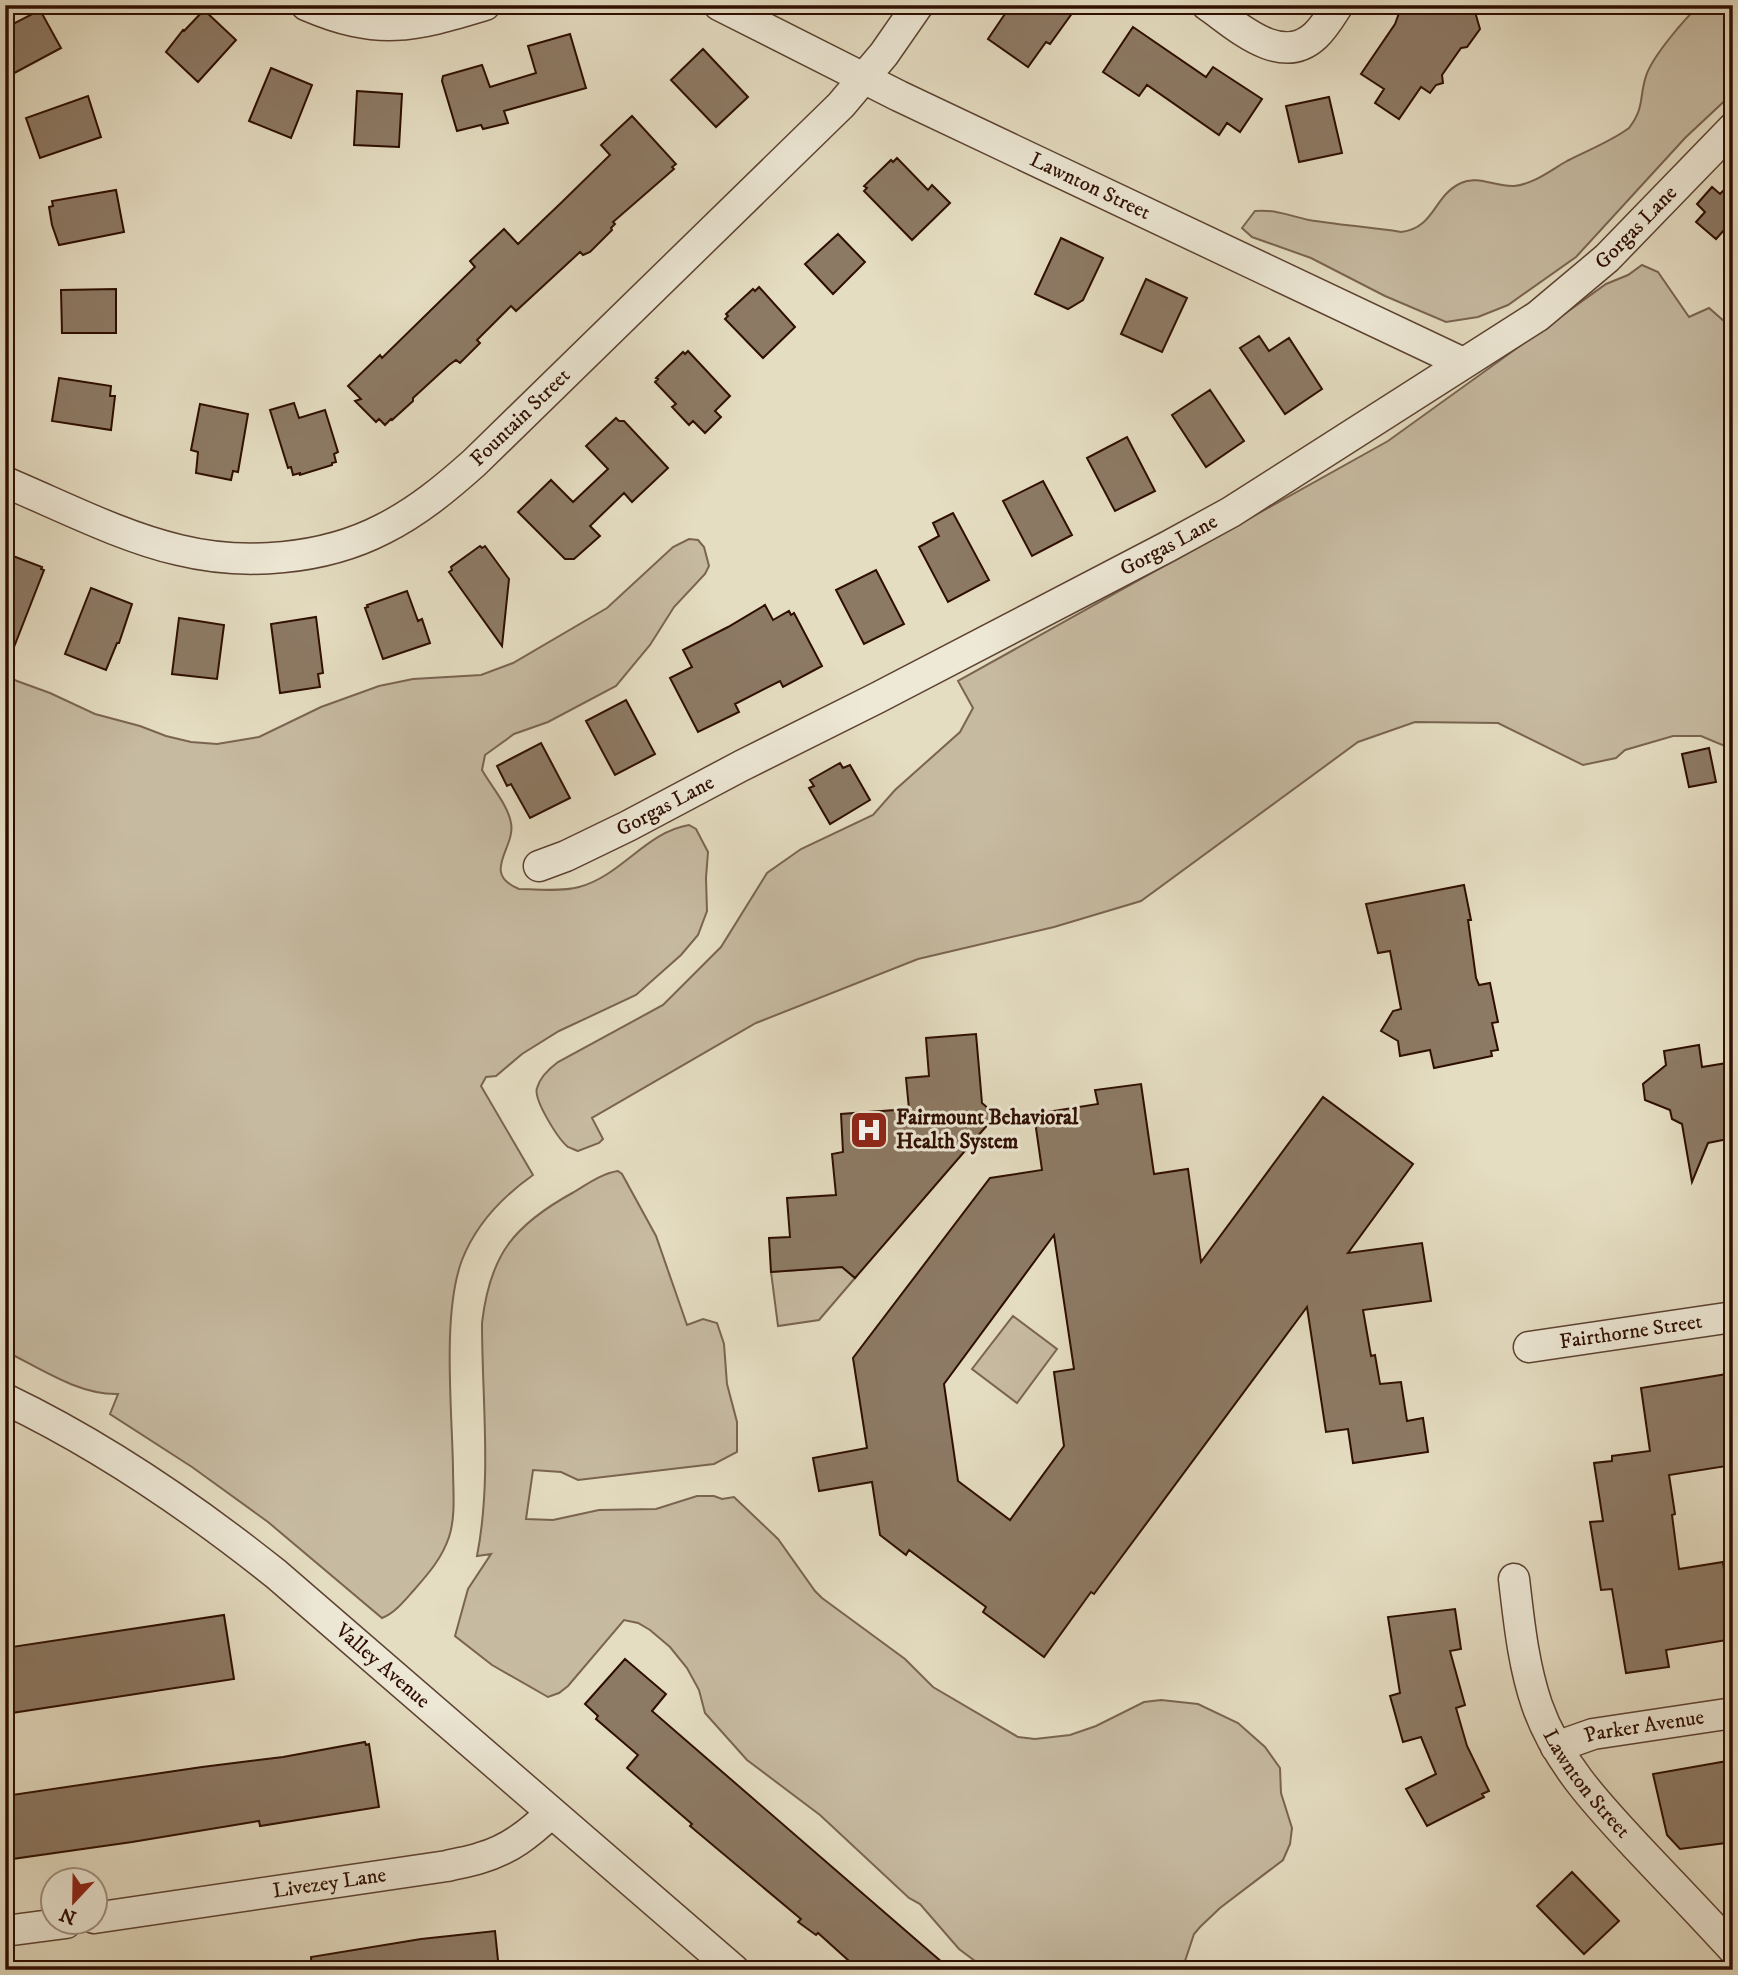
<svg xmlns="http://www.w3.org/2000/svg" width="1738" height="1975" font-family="'IM FELL DW Pica',serif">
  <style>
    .green { fill: #c6baa1; stroke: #7a6451; stroke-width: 2 }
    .building { fill: #8d7a65; stroke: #2e0e01; stroke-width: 2; fill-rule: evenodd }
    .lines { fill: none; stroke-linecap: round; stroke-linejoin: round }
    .minor-casing { stroke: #5c4231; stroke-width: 33 }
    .minor { stroke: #eee9d7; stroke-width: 30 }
    .labels { text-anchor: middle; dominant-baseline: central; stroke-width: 6; stroke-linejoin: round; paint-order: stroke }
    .street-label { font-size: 21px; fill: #2e0e01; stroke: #eee9d7 }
    .poi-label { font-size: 21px; font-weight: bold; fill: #2e0e01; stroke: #eee9d7; text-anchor: start }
  </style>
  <rect width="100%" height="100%" fill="#e5ddc2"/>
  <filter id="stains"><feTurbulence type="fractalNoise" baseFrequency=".00286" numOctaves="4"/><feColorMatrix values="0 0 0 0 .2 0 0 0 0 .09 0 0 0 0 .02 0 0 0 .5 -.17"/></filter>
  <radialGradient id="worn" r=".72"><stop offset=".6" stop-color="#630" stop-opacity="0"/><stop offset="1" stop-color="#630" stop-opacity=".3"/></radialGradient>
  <!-- green -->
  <path class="green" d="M1700,5H1733V93L1685,138L1576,257L1508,305L1478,317L1446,322L1385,296L1311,258L1252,237L1242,228L1255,211C1275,209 1290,216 1309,220C1339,225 1370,227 1401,232C1435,228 1433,196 1461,183C1477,175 1496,187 1514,186C1534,184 1551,170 1567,161C1588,150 1610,142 1629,128C1645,107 1639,97 1646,76C1652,57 1685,18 1700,5Z
    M1642,265L1658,272L1689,317L1709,308L1733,329V757L1725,746L1701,736H1673L1625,750L1616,758L1583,765L1498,723L1415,722L1358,742L1141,901L1054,927L918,959L756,1023L592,1118L603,1139L599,1143L578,1151C577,1151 569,1147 568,1147C558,1139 533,1099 537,1088C540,1077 550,1068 558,1062L663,1005L721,947L767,873L801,849L873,815L895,790L960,732L973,708L958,681L1388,441L1606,284L1628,275Z
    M689,539L698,540L704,547L709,566L705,574L674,607L650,645L616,686L548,722L514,734L485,755L482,770C491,786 508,805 511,823C516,848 480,873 519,889C538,889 561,892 579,887C621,876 646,832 689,825L696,829L708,852L706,878L707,911L698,935L681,955L636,995L559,1031L522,1054L496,1076L486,1077L481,1086L533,1175C502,1197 476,1224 462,1260C442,1313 452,1409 453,1468C453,1489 456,1516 449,1537C442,1558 429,1573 414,1590C405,1600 395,1613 382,1618L268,1522L192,1467L110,1414L118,1394C78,1395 40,1368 5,1351V674L17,681L50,693L95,714L140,726L166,736L191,742L217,744L259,737L321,707L379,686L413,679L481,675L513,663L607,608L673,547Z
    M618,1171L622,1174L656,1236L687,1325L703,1319L717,1323L724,1344L727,1384L737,1422V1452L714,1464L578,1480L561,1472L533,1470L526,1519L553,1520L599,1510L656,1509L697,1496H714L722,1499L734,1497L778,1539L815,1591L822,1598L905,1659L933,1687L1018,1737L1035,1739L1070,1735L1096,1726L1144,1702L1161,1700L1198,1704L1238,1723L1265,1747L1280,1768L1281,1793L1292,1828L1290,1844L1283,1860L1220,1908L1200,1927L1194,1934L1182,1970H987L959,1949L920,1904L909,1898L820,1815L747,1760L705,1713L699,1690L687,1668L670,1647L650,1630L638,1623L624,1620L568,1686L559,1693L548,1697L492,1665L455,1636L468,1589L491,1554L477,1556C492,1479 482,1400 482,1323C490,1254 514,1225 574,1192C587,1184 603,1173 618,1171Z
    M842,1267L855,1278L819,1320L778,1326L771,1272Z
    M1013,1316L1057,1349L1017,1403L972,1369Z"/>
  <!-- building -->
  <path class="building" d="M1011,5H1078L1050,44L1046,42L1028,67L988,39Z
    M1402,5H1473L1480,29L1467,47L1461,48L1442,75L1443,83L1436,85L1430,93L1421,87L1399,119L1375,103L1384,89L1361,74L1395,24Z
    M40,10L61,48L5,78V28Z
    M204,10L236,40L198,82L166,52L183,30L184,31Z
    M1133,27L1206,77L1213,67L1262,99L1240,132L1227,123L1219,135L1147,85L1139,96L1103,72Z
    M570,34L586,88L504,111L508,123L483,129L481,125L457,131L442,81L443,76L482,65L490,87L536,73L528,46Z
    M703,49L748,97L716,127L671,80Z
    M271,68L312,85L291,138L249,121Z
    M357,91L402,94L399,147L354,145Z
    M88,96L101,137L40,158L26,118Z
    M1329,97L1342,153L1299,162L1286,106Z
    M632,116L676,164L672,167L674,169L613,222L615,224L611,228L612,230L590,252L583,255L580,252L516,311L511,306L477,340L480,343L460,363L456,360L449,365L413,398V401L392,420L391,419L385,425L379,419L376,422L355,401L361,399L348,386L380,355L382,358L475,267L470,261L504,229L518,244L563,201L610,155L601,145Z
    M897,158L928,190L932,185L950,203L912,240L864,191L867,188L864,186L891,160L893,162Z
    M1733,181V220L1716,239L1696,222L1705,212L1697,204L1712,187L1720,194Z
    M116,190L124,232L59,245L52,225L49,207L53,206L52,201Z
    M838,234L865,262L833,294L805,264Z
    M1061,238L1103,258L1083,300L1068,309L1035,294Z
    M1146,279L1187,298L1162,352L1121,334Z
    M759,287L795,327L763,358L725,319L728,316L726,314L740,301L753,289L755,291Z
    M116,289V333H62L61,290Z
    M1259,336L1269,351L1289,338L1322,389L1285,414L1240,348Z
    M688,351L730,396L715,411L721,417L705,433L693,421L689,425L672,407L676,404L655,382L658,379L656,378L683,352L685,354Z
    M59,378L111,386L110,396H115L111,430L52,421Z
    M1210,390L1244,441L1206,467L1172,415Z
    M294,403L299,418L325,410L338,452L334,454L336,462L332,463V465L300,475V473L293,475L291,467L288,468L270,410Z
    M200,404L248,414L238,472L233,471L231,480L196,473L198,452L191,450Z
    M616,418L619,421H624L668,468L632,502L624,493L590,526L600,536L574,559H565L518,512L551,480L573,502L608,469L586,446Z
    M1127,437L1155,491L1115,511L1087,458Z
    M1043,481L1072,535L1032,556L1003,501Z
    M953,513L989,580L948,602L919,547L939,536L933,523Z
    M480,546L482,548L485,546L509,579L502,646L449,572L452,570L451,567Z
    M5,553L42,567L41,569L44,570L7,665Z
    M876,570L904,624L864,644L836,590Z
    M91,588L132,604L119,643H117L106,670L65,654Z
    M407,591L418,621L422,619L430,643L383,659L365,608L368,607L367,605Z
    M765,605L773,620L789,611L791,615L794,613L822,666L783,687L780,681L735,704L739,712L698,732L670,678L692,667L683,650L728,627Z
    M316,617L323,673L318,674L320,687L280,693L271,624Z
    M179,618L224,625L217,679L172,674Z
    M626,700L655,754L615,775L586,721Z
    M541,743L570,798L530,818L511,784L507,786L497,766Z
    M1709,748L1716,782L1689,787L1682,754Z
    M840,763L843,768L850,765L870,800L830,824L809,788L814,786L810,780Z
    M1464,885L1471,920H1468L1476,978L1479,985L1490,983L1498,1022L1492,1023L1498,1050L1491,1051L1492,1056L1434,1068L1430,1050L1400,1056L1398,1041L1381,1031L1393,1011L1401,1009L1390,951L1378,953L1366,904Z
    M976,1034L982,1103L996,1115L855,1278L842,1267L771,1272L769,1238L790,1237L787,1198L836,1195L832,1154L843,1152L841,1114L909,1109L906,1078L929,1076L926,1038Z
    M1699,1045L1702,1067L1733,1062V1138L1708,1143L1692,1182L1682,1124L1672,1119L1670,1110L1645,1100L1643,1084L1666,1065L1664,1051Z
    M1141,1084L1154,1174L1188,1169L1201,1262L1323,1097L1413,1164L1348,1253L1422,1243L1431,1301L1363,1310L1371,1356L1375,1355L1380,1384L1401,1382L1407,1421L1423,1418L1428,1452L1353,1463L1348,1429L1326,1432L1307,1307L1094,1594L1091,1592L1044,1657L983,1612L986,1607L909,1550L906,1555L880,1535L872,1482L819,1491L813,1458L867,1448L853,1358L990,1178L1042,1170L1034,1114L1098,1104L1095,1090ZM1054,1235L1074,1369L1054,1372L1064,1446L1010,1520L958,1481L944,1384Z
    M1733,1373V1465L1669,1475L1675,1514L1672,1515L1679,1569L1723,1562L1733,1639L1666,1650L1669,1667L1626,1673L1612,1589L1601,1590L1590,1522L1603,1521L1594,1463L1612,1461V1456L1650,1451L1641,1388Z
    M1455,1609L1461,1649L1450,1651L1465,1705L1456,1708L1467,1746L1489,1791L1482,1794L1484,1797L1427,1826L1406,1789L1436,1774L1421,1737L1403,1742L1390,1696L1400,1693L1388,1617Z
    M224,1615L234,1679L5,1714V1648Z
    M625,1659L666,1694L652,1711L951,1970H859L818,1933L816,1935L798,1922L801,1919L690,1826L692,1824L627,1768L638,1755L596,1719L598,1716L585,1704Z
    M365,1742L366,1745L369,1744L379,1807L260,1826L259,1821L132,1842L5,1860V1796L202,1767L283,1757Z
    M1733,1760V1842L1680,1849L1667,1835L1653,1774Z
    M1572,1872L1619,1921L1584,1954L1537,1906Z
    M495,1931L499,1970H312L311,1957L421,1939Z"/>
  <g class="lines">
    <defs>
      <g id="minor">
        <path d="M306,5C378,36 413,27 485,5"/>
        <path id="s1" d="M719,5L899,96L1463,363"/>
        <path d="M1207,5C1236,25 1280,68 1315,36C1324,28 1331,16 1338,5"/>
        <path id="s2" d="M5,482C60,505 122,537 179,550C244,566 323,560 383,529C417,512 446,488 474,463L841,105L884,54L918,5"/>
        <path id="s3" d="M539,866L566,856L628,826L741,766L877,698L1167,547L1231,512L1538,316L1607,258L1733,128"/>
        <path id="s4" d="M1529,1347L1733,1317"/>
        <path id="s5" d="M5,1399C103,1446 192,1507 276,1574L734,1970"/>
        <path id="s6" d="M1514,1579C1519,1621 1523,1664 1537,1705C1557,1762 1597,1804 1638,1848C1669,1881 1702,1915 1733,1949"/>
        <path id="s7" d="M1556,1747L1593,1734L1733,1713"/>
        <path id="s8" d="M94,1918L447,1866C458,1863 469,1862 480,1858C509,1850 530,1833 551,1813"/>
        <path d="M5,1931L66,1923"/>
      </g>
    </defs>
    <!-- minor casing -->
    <use href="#minor" class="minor-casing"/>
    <!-- minor -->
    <use href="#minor" class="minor"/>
  </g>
  <!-- icons -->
  <defs>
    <symbol id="hospital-square" viewBox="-11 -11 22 22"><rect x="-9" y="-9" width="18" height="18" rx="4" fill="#8f2418" stroke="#eee9d7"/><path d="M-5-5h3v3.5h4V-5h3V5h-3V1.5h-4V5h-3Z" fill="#fff"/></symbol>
  </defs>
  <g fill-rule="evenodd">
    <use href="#hospital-square" x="847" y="1108" width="44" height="44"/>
  </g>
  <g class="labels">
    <!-- street labels -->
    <g class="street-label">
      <text stroke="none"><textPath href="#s1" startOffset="413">Lawnton Street</textPath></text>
      <text stroke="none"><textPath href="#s3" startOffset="1274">Gorgas Lane</textPath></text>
      <text stroke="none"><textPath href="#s2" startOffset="574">Fountain Street</textPath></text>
      <text stroke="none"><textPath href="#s3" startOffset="707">Gorgas Lane</textPath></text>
      <text stroke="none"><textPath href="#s3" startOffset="140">Gorgas Lane</textPath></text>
      <text stroke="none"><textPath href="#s4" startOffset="103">Fairthorne Street</textPath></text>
      <text stroke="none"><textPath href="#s5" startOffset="464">Valley Avenue</textPath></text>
      <text stroke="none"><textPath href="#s7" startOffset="91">Parker Avenue</textPath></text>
      <text stroke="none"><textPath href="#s6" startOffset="222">Lawnton Street</textPath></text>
      <text stroke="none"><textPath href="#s8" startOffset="238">Livezey Lane</textPath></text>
    </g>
    <!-- poi labels -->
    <g class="poi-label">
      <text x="896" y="1118">Fairmount Behavioral<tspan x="896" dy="24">Health System</tspan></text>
    </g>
  </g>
  <!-- margin -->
  <rect width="1738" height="1975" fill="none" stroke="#e5ddc2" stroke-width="28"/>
  <rect x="7" y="7" width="1724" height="1961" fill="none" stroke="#2e0e01" stroke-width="3.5"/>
  <rect x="14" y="14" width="1710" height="1947" fill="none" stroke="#2e0e01" stroke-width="2"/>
  <!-- north arrow -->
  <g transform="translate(74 1901) rotate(202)"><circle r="33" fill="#eee9d7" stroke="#a19181" stroke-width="2"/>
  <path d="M0-5L12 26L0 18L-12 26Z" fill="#8f2418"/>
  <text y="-10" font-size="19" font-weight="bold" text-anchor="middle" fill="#2e0e01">N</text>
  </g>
  <rect width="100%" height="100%" filter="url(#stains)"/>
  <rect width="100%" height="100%" fill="url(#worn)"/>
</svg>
